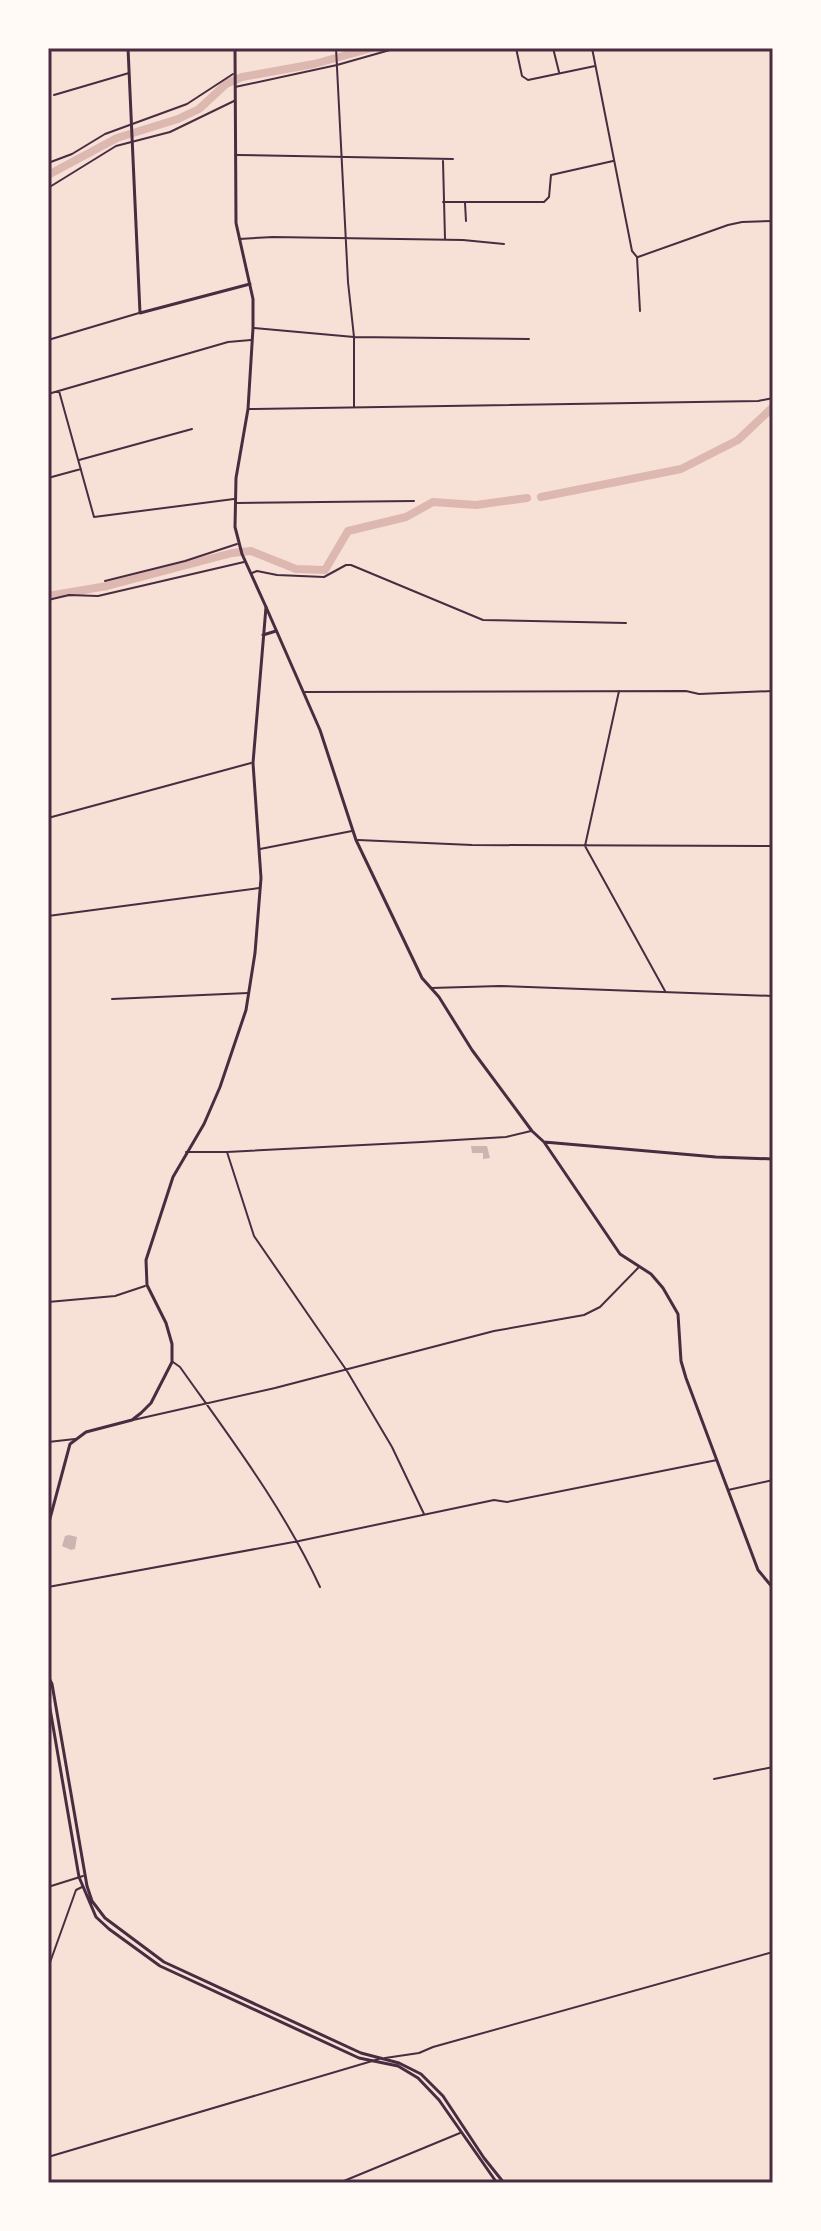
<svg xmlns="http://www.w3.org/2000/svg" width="821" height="2231" font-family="Ubuntu,sans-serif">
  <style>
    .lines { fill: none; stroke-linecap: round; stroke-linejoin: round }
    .river { stroke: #dcb8b0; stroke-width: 8 }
    .building { fill: #ccb4b1 }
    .minor { stroke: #4a2c40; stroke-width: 2 }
    .tertiary { stroke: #4a2c40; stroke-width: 3 }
    .primary { stroke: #4a2c40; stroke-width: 3 }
    .neatline { fill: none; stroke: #4a2c40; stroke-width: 3 }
  </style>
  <rect width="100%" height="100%" fill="#f7e1d7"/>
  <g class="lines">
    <!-- river -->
    <path class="river" d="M48,175L117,138L178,119L199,109L226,84L242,77L314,64L372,48
      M541,497L681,469L738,440L773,407
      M48,596L107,586L232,553L251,551L296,569L325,570L348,531L406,517L433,502L476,505L527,498"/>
  </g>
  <!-- building -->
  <path class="building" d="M471,1146H487L490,1158L483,1159V1153H472Z
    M69,1535L77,1537L75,1549L71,1550L62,1546L65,1536Z"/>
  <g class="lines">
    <!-- minor -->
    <path class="minor" d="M336,48L348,282L354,337V406
      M516,48L522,76L528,80L595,66
      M553,48L559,72
      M592,48L632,251L637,257L640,311
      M235,87L337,65L397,48
      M54,95L129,73
      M237,155L453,159
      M443,161L445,239
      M48,163L72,154L105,134L187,104L233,74
      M48,188L116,146L170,132L234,101
      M443,202H544L549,197L551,175L613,161
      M465,203L466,221
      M239,239L273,237L463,240L504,244
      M638,257L728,225L742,222L773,221
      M254,328L354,337L529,339
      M48,340L139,313
      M59,391L94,517L234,499
      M48,394L228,342L251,340
      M249,409L758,401L773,398
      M79,460L192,429
      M48,478L81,469
      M236,503L414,501
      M252,573L257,571L277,575L324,577L346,565H351L483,620L626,623
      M105,581L185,561L237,544
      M48,600L69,595L98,596L244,562
      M619,691L585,846L665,991
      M305,692L686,691L699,694L773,691
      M48,818L251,763
      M358,840L472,845L773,846
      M260,849L352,831
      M48,916L259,888
      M431,988L500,986L773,996
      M112,999L248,993
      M186,1152H227L422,1142L506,1137L531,1131
      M227,1152L254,1236L347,1371L392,1447L424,1514
      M48,1302L115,1296L145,1286
      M173,1362L180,1367C231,1439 283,1507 320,1587
      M133,1420L275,1388L494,1331L584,1315L600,1307L639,1267
      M48,1442L75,1439
      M728,1490L773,1480
      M48,1587L299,1541L494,1500L507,1502L717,1460
      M714,1779L773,1767
      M48,1887L83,1876
      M48,1968L76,1890L82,1887
      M385,2058L419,2053L433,2047L773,1952
      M48,2157L379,2059
      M339,2183L460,2133"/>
    <!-- tertiary -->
    <path class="tertiary" d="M266,607L320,730L356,840L422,978L439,997L472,1050L532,1131L544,1142L620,1254L651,1274L663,1288L678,1314L681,1361L686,1378L758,1570L773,1588
      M544,1142L716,1157L773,1159"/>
    <!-- primary -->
    <path class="primary" d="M128,48L140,313L250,284
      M263,635L276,631
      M48,1526L70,1444L86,1432L132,1420L141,1413L151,1403L172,1362V1344L166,1323L147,1285L146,1260L173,1177L204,1124L220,1087L246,1010L255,953L261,878L253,763L266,607L242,554L235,527L236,478L248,409L253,328V299L236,223L235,48
      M48,1676L52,1684L87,1886L92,1901L105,1918L164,1962L361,2053L399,2063L421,2074L443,2096L484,2158L504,2183
      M48,1697L79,1877L96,1917L109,1929L160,1966L359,2058L398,2066L418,2078L439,2100L497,2183"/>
  </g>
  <!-- border -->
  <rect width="821" height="2231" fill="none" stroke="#fffaf5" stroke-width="100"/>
  <rect x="50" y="50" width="721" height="2131" class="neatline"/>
</svg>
